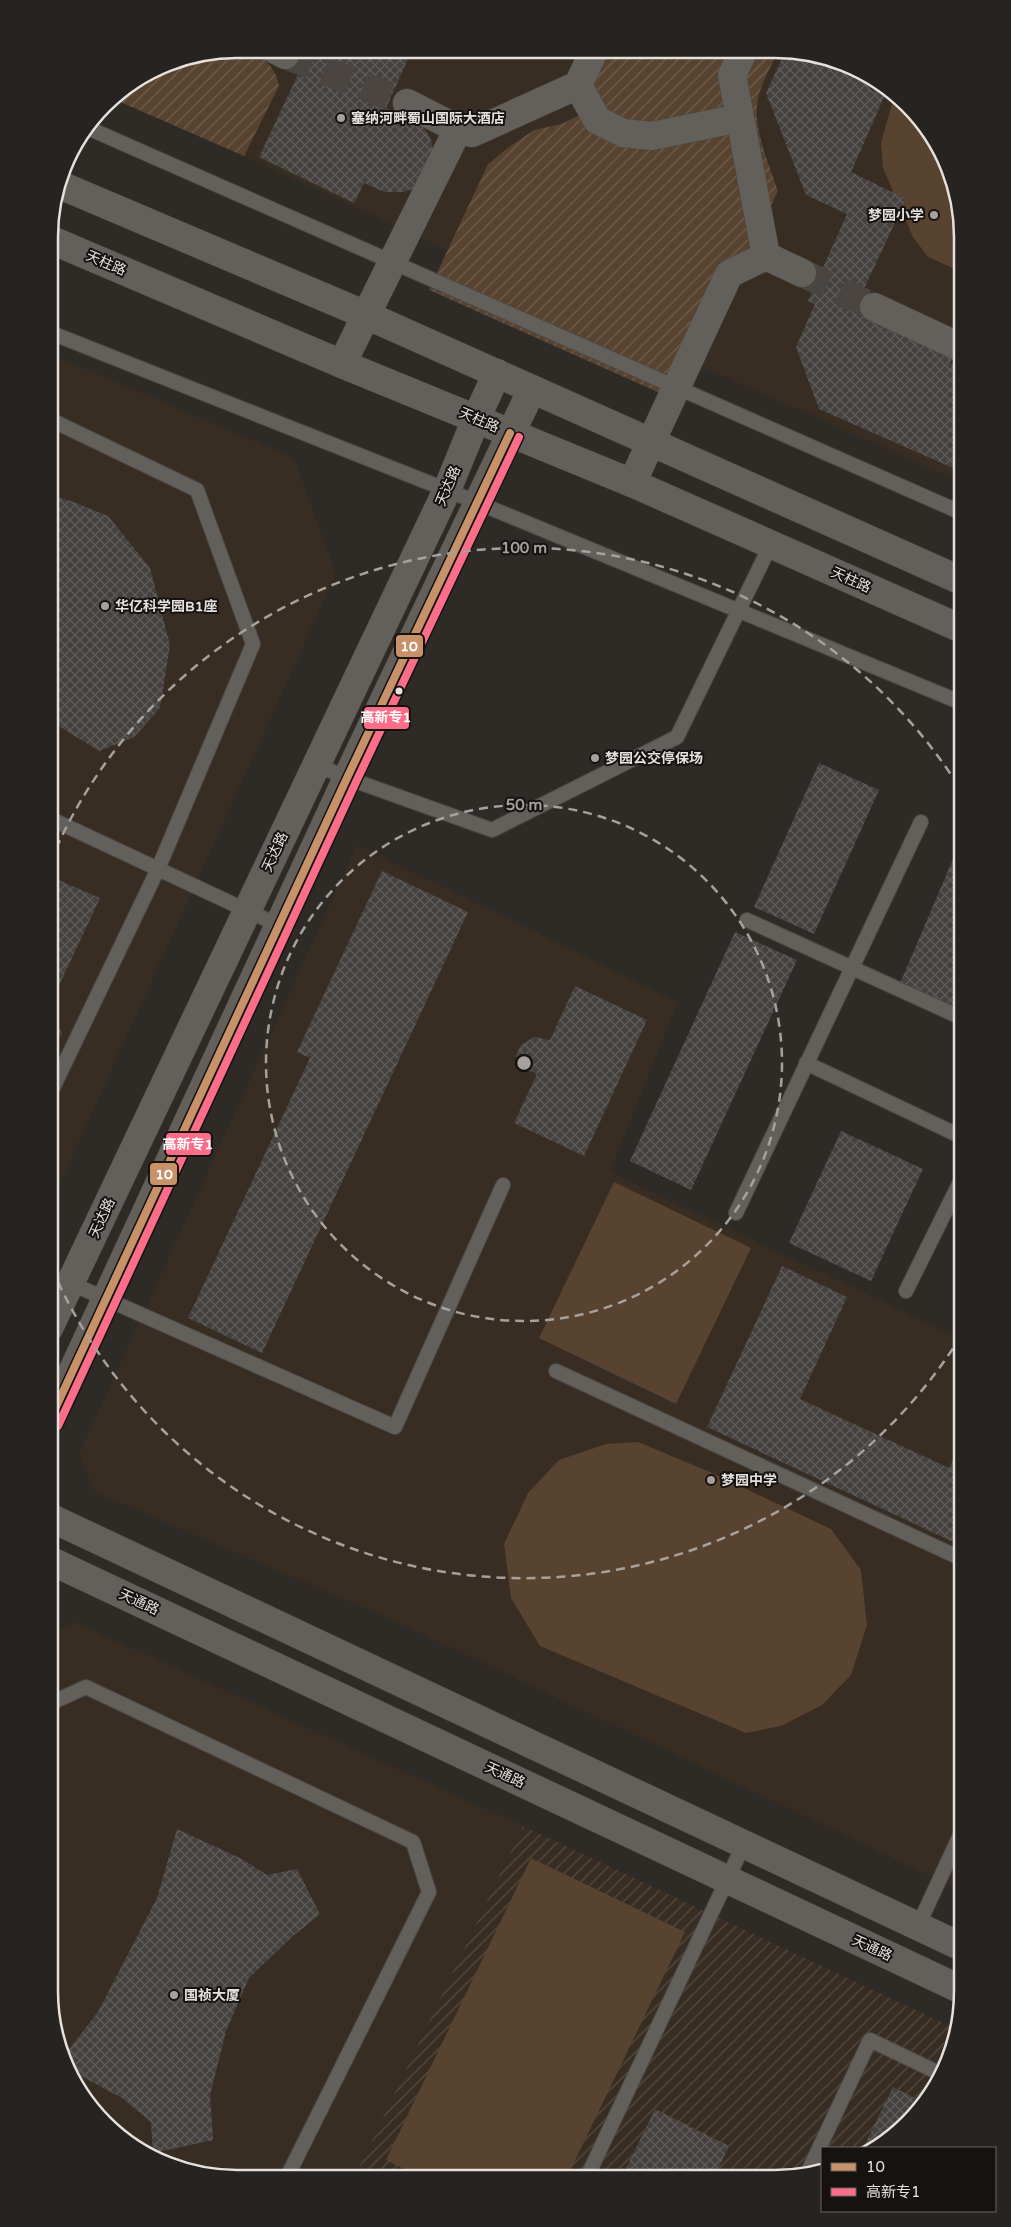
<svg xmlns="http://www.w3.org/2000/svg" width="1011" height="2227" font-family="'Varela Round','Noto Sans SC',sans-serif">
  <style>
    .built { fill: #382d23 }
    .industrial { fill: url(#industrial-furrows) }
    .green { fill: #584330 }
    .garden { fill: url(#garden-furrows) }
    .building { fill: url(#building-cross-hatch) }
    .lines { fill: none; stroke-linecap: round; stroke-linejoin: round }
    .minor-tunnel { stroke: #4a4541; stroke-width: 28; stroke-dasharray: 28 14; stroke-linecap: butt }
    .service-casing { stroke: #4c4845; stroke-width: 16 }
    .minor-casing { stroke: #4c4845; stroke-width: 29 }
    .tertiary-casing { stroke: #4c4845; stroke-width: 29 }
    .service { stroke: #63605c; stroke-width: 14 }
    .minor { stroke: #63605c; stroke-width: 28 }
    .tertiary { stroke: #63605c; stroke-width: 28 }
    .bus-1-casing { stroke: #161210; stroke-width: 11 }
    .bus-2-casing { stroke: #161210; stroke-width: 11 }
    .bus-1 { stroke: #c7916a; stroke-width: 8 }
    .bus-2 { stroke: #fb6d88; stroke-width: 8 }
    .ring { fill: none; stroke: #a6a19d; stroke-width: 2.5; stroke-dasharray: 9 6 }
    .poi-dot { fill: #a6a19d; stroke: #161210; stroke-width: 2 }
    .bus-dot { fill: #e6e1dd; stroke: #161210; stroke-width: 2 }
    .labels { text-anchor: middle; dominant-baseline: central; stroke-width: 4; stroke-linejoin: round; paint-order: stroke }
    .poi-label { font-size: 14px; font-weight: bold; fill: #e6e1dd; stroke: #161210; text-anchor: start }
    .street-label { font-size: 14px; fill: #e6e1dd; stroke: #161210 }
    .rim { fill: none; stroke: #e6e1dd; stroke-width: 2.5 }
    .centre { fill: #a6a19d; stroke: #161210; stroke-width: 2.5 }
    .ring-label { font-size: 15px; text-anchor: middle; font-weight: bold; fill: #a6a19d; stroke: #161210; stroke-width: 4; stroke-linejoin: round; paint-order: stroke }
    .line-badge { stroke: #161210; stroke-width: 2 }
    .badge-label { font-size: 14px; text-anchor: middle; font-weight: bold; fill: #fff }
  </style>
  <defs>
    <pattern id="industrial-furrows" width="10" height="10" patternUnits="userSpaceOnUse" patternTransform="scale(1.25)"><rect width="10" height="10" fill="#382d23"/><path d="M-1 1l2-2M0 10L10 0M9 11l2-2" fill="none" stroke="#554b42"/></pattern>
    <pattern id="garden-furrows" width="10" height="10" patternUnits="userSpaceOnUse" patternTransform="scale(1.25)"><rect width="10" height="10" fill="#584330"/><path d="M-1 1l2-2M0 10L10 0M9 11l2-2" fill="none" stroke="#705e4e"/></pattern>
    <pattern id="building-cross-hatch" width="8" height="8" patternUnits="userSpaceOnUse" patternTransform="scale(1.25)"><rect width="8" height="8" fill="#45413e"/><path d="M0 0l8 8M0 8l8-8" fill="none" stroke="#605c59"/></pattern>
  </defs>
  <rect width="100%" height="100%" fill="#2e2a26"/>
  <!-- built -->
  <path class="built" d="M270,49L609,51L578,116L561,124L534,130L509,147L488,164L448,250L244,156L279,86L274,69L265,59Z
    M778,52H811L858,68L898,96L937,142L956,188L962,237V482L696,364L778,191L758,124L757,106L761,87Z
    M49,353L294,458L336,574L49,1208Z
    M357,845L678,1002L610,1172L962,1339V1891L393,1620L95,1492L79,1454Z
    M75,1622L523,1826L355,2176L200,2175L153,2159L113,2131L74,2085L55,2039L49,1990V1634Z"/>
  <!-- industrial -->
  <path class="industrial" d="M523,1826L956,2029L948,2062L923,2105L879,2146L875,2148H822V2172L774,2178L355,2176Z"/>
  <!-- green -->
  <path class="green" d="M895,93L937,142L956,188L962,237V272L928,257L913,237L883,168L881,143Z
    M614,1182L751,1248L676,1404L539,1338Z
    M638,1442L710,1472L831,1529L861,1570L867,1625L851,1675L822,1705L781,1726L746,1733L540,1646L511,1598L504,1544L528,1493L559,1460L606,1444Z
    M531,1858L685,1932L567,2177L418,2176L386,2160Z"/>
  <!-- garden -->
  <path class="garden" d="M237,49C258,49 276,66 279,86L244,156L111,98L165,63Z
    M609,51L778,52C770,69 758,88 757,107C755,132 770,167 778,191L696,364L662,394L429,290L488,164L509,147L534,130L561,124L578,116Z"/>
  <!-- building -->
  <path class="building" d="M310,49L412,50L386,108L423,127L430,137L435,158L423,185L404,192H384L364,183L354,203L259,157Z
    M785,52H811L858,68L874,79L870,89L885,95L851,172L906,199L855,308L955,353L950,363L962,368V472L819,409L796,347L815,304L808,301L847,214L806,195L766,93Z
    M49,495L71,501L108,516L150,568L170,645L160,708L134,737L99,751L49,720Z
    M819,763L879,790L814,934L754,907Z
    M956,852L962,855V1015L898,988Z
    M382,871L468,912L262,1353L188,1318L310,1058L297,1052Z
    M49,876L100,898L49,1007Z
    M735,932L797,960L691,1190L630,1161Z
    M575,986L647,1020L584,1156L514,1123L537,1074L520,1066L516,1056L521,1045L534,1037L550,1040Z
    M49,1013L62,1033L49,1051Z
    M841,1131L923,1169L871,1281L789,1243Z
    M782,1266L847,1297L800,1399L949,1468L962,1441V1546L707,1427Z
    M177,1829L240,1858L267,1875L297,1869L320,1914L292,1937L249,1978L226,2031L210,2095L213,2140L153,2153L151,2122L122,2098L68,2069L63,2057L98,2012L157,1898Z
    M893,2087L925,2103L879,2146L863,2148Z
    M655,2109L729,2146L714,2178L622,2177Z"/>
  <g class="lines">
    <!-- minor-tunnel -->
    <path class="minor-tunnel" d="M285,55L407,103
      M802,273L874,307"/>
    <defs>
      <path id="service" d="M88,128L962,513
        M49,332L447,490L962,703
        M317,765L347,778L492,830L677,737L771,544
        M49,818L278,925
        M747,920L962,1018
        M806,1063L962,1137
        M49,1096L158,869L253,644L197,490L49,419
        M736,1213L921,822
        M70,1283L395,1427L503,1185
        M906,1291L962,1178
        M556,1371L962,1559
        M49,1704L86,1687L413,1842L429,1892L288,2175
        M918,1926L962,1831
        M807,2174L870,2040L941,2074
        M587,2177L744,1844"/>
      <path id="minor" d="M274,49L285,55
        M743,52L732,75L766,256
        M578,85L597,120L623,133L652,136L740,118
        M407,103L458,129L472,133L578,85L594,51
        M766,256L802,273
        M874,307L962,348
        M342,364L458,129
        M632,483L729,274L766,256"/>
      <path id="tertiary" d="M60,185L366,315L962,581
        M49,239L342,364L632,483L962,629
        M49,1328L447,490L476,419L497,373
        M49,1422L347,778L532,389
        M49,1517L962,1947
        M49,1560L962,1990"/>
    </defs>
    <!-- service casing -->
    <use href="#service" class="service-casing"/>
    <!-- minor casing -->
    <use href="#minor" class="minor-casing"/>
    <!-- tertiary casing -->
    <use href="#tertiary" class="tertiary-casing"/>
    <!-- service -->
    <use href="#service" class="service"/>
    <!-- minor -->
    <use href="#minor" class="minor"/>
    <!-- tertiary -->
    <use href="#tertiary" class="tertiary"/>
    <defs>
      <path id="bus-1" d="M49,1422L347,778L510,433"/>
      <path id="bus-2" d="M58,1426L356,782L519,437"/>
    </defs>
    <!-- bus-1 casing -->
    <use href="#bus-1" class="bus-1-casing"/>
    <!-- bus-2 casing -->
    <use href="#bus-2" class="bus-2-casing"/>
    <!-- bus-1 -->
    <use href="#bus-1" class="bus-1"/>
    <!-- bus-2 -->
    <use href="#bus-2" class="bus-2"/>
  </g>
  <!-- distance rings -->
  <g class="ring">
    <circle cx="524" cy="1063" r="258"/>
    <path d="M961 1336A515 515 0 0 1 50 1264M50 862A515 515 0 0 1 961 790"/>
  </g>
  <!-- markers -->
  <g class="poi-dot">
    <circle cx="341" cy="118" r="5"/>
    <circle cx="934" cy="215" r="5"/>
    <circle cx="105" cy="606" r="5"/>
    <circle cx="595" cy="758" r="5"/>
    <circle cx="711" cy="1480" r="5"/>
    <circle cx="174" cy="1995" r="5"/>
  </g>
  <circle class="bus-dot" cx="399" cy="691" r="4.5"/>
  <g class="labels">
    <!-- poi labels -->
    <g class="poi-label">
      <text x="351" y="118">塞纳河畔蜀山国际大酒店</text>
      <text x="924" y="215" text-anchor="end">梦园小学</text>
      <text x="115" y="606">华亿科学园B1座</text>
      <text x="605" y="758">梦园公交停保场</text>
      <text x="721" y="1480">梦园中学</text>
      <text x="184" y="1995">国祯大厦</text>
    </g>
    <!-- street labels -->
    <g class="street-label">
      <text transform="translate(106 263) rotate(23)">天柱路</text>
      <text transform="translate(479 420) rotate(23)">天柱路</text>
      <text transform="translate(448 486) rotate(-67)">天达路</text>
      <text transform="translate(851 580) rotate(24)">天柱路</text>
      <text transform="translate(275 852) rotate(-65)">天达路</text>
      <text transform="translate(102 1218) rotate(-65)">天达路</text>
      <text transform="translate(139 1602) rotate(25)">天通路</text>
      <text transform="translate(505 1775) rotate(25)">天通路</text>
      <text transform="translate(872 1948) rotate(25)">天通路</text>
    </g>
  </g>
  <!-- crop -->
  <path d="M0 0H1011V2227H0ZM237 58H775A179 179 0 0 1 954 237V1991A179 179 0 0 1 775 2170H237A179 179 0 0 1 58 1991V237A179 179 0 0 1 237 58Z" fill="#272320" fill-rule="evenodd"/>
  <path class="rim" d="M237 58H775A179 179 0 0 1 954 237V1991A179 179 0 0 1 775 2170H237A179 179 0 0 1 58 1991V237A179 179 0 0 1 237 58Z"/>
  <circle cx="524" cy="1063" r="8" class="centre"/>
  <g class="ring-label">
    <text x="524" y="553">100 m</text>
    <text x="524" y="810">50 m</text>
  </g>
  <g class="line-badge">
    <rect x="395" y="634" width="29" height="24" rx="5" fill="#c7916a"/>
    <rect x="363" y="706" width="47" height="24" rx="5" fill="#fb6d88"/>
    <rect x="165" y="1132" width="47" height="24" rx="5" fill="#fb6d88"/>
    <rect x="149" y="1162" width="29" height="24" rx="5" fill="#c7916a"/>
  </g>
  <g class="badge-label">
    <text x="409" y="651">10</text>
    <text x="386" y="722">高新专1</text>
    <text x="188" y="1149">高新专1</text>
    <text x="164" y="1179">10</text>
  </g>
  <!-- legend -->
  <rect x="821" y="2147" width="175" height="65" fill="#161210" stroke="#696562"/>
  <rect x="831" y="2163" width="25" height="8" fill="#c7916a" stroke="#696562"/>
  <text x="866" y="2172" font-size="15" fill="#e6e1dd">10</text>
  <rect x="831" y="2188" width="25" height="8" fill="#fb6d88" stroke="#696562"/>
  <text x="866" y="2197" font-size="15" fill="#e6e1dd">高新专1</text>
</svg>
